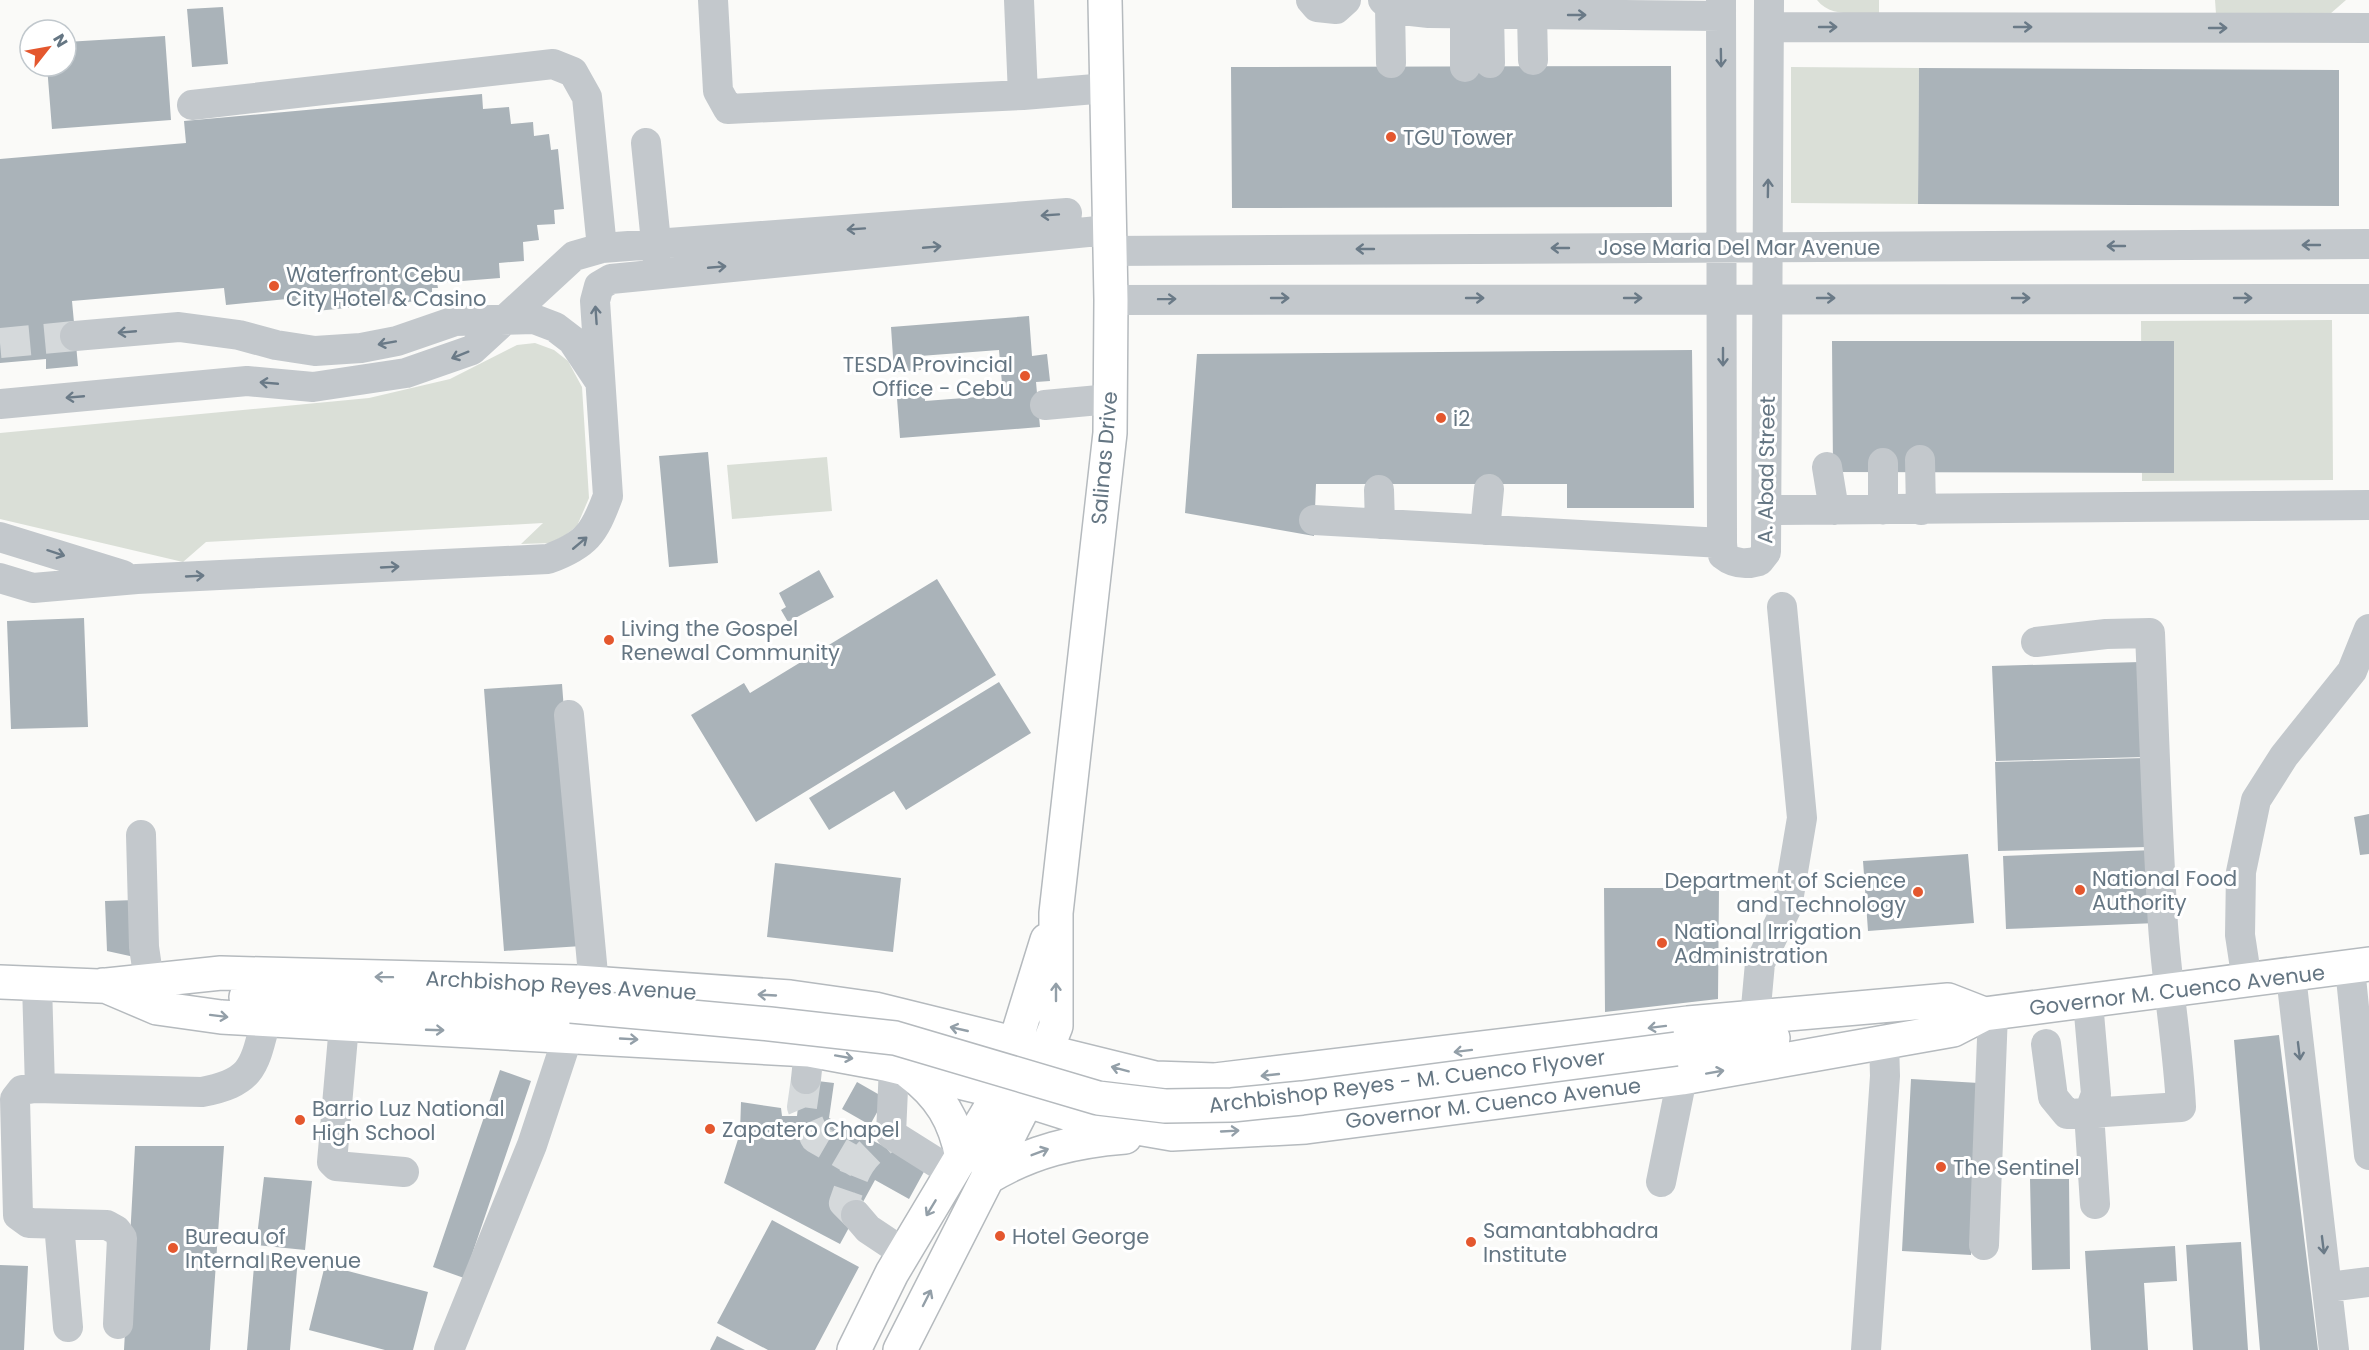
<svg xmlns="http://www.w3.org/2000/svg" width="2369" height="1350" font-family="Poppins,sans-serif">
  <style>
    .green { fill: #dadfd7 }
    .building { fill: #aab3b9 }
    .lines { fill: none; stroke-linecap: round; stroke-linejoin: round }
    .minor-tunnel { stroke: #d5d9db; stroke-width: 30; stroke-dasharray: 30 15; stroke-linecap: butt }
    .major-casing { stroke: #b5babe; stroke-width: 36 }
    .minor { stroke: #c3c8cc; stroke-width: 30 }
    .major { stroke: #fff; stroke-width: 33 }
    .major-bridge-casing { stroke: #b5babe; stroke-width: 36; stroke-linecap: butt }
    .major-bridge { stroke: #fff; stroke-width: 33 }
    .oneway { stroke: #6a7a87 }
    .oneway2 { stroke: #939fa8 }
    .poi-dot { fill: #e4572e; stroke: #fff; stroke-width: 2 }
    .labels { text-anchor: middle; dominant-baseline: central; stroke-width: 6; stroke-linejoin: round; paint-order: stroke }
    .poi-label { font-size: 21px; fill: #657683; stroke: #fff; text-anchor: start }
    .street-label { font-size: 21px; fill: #657683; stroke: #fff }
  </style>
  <rect width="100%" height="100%" fill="#fafaf8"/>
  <!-- green -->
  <path class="green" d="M1817,0H1879V13C1858,13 1831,18 1817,0Z
    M2215,0H2346L2330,14H2216Z
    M1791,67L1919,68L1918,204L1791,203Z
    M2332,320L2333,480L2142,481L2141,321Z
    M535,343L554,350L568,361L582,387L589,498L577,526L564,536L550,543L521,544L543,523L206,542L183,562L0,519V433L369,398L450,379L517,345Z
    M827,457L832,511L732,519L727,465Z"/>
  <!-- building -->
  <path class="building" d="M223,7L228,64L192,67L187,9Z
    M165,36L171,120L52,129L47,66H66V42Z
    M1671,66L1672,207L1232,208L1231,67Z
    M1919,68L2339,70V206L1918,204Z
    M482,94L483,109L509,107L511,124L533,122L534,136L549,134L551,150L558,149L564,209L554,210L555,224L537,225L539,240L523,242L524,261L499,263L500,278L437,283L438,288H432V292L418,296V301L316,311V308H308V303L288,305L287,299L226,305L224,288L72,301L78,366L46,369V359L0,363V159L186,143L184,121Z
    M1029,316L1032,356L1047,354L1050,381L1036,382L1040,427L900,438L896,385L924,383L925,401L1003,395L999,350L920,356L921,370L894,372L891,327Z
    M1832,341H2174V473L1833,472Z
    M1692,350L1694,508H1567V484H1316L1314,536L1185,513L1197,354Z
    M708,452L718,563L669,567L659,456Z
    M819,570L834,597L788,622L781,610L786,607L779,593Z
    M937,579L996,675L756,822L691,715L744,683L750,693Z
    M84,618L88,727L11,729L7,621Z
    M2141,662L2144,757L1996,761L1992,666Z
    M999,682L1031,733L906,810L894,791L829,830L809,798Z
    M562,684L582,946L504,951L484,689Z
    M2144,758L2147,847L1998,851L1995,762Z
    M2369,814V854L2360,855L2354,817Z
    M2154,850L2157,923L2006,929L2003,856Z
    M1968,854L1974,923L1868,931L1863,861Z
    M775,863L901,878L893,952L767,937Z
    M1604,888H1719L1718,999L1605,1012Z
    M136,900L139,958L107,951L105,901Z
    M2279,1035L2318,1350H2260L2234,1040Z
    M500,1070L531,1081L464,1278L433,1267Z
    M801,1079L834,1083L829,1118L926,1168L909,1199L875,1180L840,1244L724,1183L740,1133L741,1102L781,1108L782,1116H797Z
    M1911,1079L1979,1083L1971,1255L1902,1251Z
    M857,1082L885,1098L870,1125L842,1109Z
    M135,1146H224L210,1350H124Z
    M264,1177L312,1181L305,1250L256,1245Z
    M2030,1179H2069L2070,1269L2032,1270Z
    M772,1220L859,1267L815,1350H768L717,1323Z
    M2241,1242L2248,1350H2193L2186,1245Z
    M2175,1246L2177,1281L2144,1283L2148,1350H2091L2085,1251Z
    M255,1254L298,1258L290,1350H247Z
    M0,1265L28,1266L24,1350H0Z
    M325,1265L428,1292L413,1350H385L309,1330Z
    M717,1336L745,1350H710Z"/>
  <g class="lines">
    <!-- minor-tunnel -->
    <path class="minor-tunnel" d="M0,343L75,336
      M806,1079L802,1107L815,1138L858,1163
      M856,1215L844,1203C858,1163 857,1161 891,1134"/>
    <defs>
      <path id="major" d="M0,982L123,987
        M103,985L157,1008L221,1017L809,1050L885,1064L1000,1092L1085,1119L1172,1134L1306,1127L1682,1078L1953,1030L1984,1014
        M107,985L221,973L577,982L790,997L875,1009L1155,1078L1215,1080L1688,1023L1948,1000L1984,1014
        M246,997L571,1006
        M1961,1017L2369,964
        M1676,1049L1773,1038
        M909,1072C940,1095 955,1120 962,1158
        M987,1178C1031,1151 1075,1141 1125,1137
        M854,1350L892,1273L1000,1092L1047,940
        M900,1350L1026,1102L1056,1026V913L1110,433L1111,300L1105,0"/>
    </defs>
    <!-- major casing -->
    <use href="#major" class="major-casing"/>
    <!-- minor -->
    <path class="minor" d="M713,0L718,91L728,109L1023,95L1107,88
      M1019,0L1023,95
      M1311,0L1317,7L1336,9L1346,0
      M1383,0L1393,9L1429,13L1721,16
      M1721,0L1722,543L1723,555C1734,564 1745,565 1759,561L1766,552L1769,0
      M1390,7L1391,63
      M1465,13V67
      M1489,13L1490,63
      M1532,14L1533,60
      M1769,27L2369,28
      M192,105L553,64L573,72L587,97L602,248
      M646,143L658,262
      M1109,251L2369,244
      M1111,300L2369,299
      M75,336L179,327L239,335L276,345L315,351L361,348L397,341L455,321L534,319L555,327L572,340L598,379
      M0,404L247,381L313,387L406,373L472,350L574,256L602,248L1067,213
      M1045,405L1110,399
      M1920,460L1921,510
      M1827,467L1834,510
      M1379,490L1380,524
      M1767,510L2369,505
      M1883,510V463
      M1314,520L1722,543
      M1485,530L1489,489
      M0,537L123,575
      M0,578L33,588L137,579L548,559C586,545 594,534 608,496L595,301L599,286L611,279L1108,230
      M2036,642L2106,634L2150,633C2154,731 2157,828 2163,925C2167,986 2178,1046 2181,1107L2089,1113
      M569,715L594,985
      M141,835L144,947L149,981
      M2350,968L2369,1155
      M2291,976L2334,1350
      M2247,981L2240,935L2241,872L2256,800L2284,756L2352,671L2369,629
      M37,984L40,1088
      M2088,1002L2096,1094L2089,1113
      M1755,1018L1760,963L1787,907L1802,818L1782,607
      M344,1025L332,1162L336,1166L404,1172
      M2046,1044L2053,1097L2067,1114L2089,1113L2095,1204
      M894,1066L891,1134L953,1173
      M806,1079L809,1050
      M1661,1182L1682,1078
      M856,1215L868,1229L904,1253
      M59,1224L68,1327
      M1984,1245L1993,1013
      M2328,1287L2369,1282
      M118,1324L122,1238L116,1230L107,1225L29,1223L18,1215L15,1099L22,1090L35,1088L202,1092C253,1082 254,1067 266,1020
      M449,1350L532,1145L568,1036
      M1866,1350L1885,1076L1884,1041"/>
    <!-- major -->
    <use href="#major" class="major"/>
    <defs>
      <path id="major-bridge" d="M571,1006L770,1024L895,1038L1098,1098L1165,1106L1232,1105L1302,1098L1676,1049"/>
    </defs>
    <!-- major-bridge casing -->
    <use href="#major-bridge" class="major-bridge-casing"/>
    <!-- major-bridge -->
    <use href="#major-bridge" class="major-bridge"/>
  </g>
  <!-- one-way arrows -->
  <defs><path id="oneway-shaft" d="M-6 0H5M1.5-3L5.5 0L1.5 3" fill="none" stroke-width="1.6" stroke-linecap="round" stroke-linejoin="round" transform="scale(1.5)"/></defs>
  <g class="oneway">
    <use href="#oneway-shaft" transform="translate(1577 15)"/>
    <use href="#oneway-shaft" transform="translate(1828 27)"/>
    <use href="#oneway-shaft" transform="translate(2023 27)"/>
    <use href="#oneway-shaft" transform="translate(2218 28)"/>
    <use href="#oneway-shaft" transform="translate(1721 58) rotate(89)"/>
    <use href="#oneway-shaft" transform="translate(1768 188) rotate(-89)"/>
    <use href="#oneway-shaft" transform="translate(1050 215) rotate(176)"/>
    <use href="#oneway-shaft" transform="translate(856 229) rotate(176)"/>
    <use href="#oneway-shaft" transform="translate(2311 245) rotate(180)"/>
    <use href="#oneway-shaft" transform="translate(2116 246) rotate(180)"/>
    <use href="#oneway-shaft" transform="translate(932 247) rotate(-5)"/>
    <use href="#oneway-shaft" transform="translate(1560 248) rotate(180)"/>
    <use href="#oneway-shaft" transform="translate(1365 249) rotate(180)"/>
    <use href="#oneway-shaft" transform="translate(717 267) rotate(-5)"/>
    <use href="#oneway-shaft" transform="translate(1280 298)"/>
    <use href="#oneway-shaft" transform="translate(1475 298)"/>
    <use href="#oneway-shaft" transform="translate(1633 298)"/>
    <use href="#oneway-shaft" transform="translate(1826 298)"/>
    <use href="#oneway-shaft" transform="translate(2021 298)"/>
    <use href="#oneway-shaft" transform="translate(2243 298)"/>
    <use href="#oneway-shaft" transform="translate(1167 299) rotate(-1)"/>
    <use href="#oneway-shaft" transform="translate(596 315) rotate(-94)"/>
    <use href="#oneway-shaft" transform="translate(127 332) rotate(175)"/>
    <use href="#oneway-shaft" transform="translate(387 343) rotate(170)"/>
    <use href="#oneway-shaft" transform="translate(460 355) rotate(158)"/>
    <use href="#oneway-shaft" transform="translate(1723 357) rotate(90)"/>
    <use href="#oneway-shaft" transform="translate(269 383) rotate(-175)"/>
    <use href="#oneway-shaft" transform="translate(75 397) rotate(175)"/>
    <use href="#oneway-shaft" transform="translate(580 543) rotate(-40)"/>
    <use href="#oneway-shaft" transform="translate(56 553) rotate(18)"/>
    <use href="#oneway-shaft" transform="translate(390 567) rotate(-3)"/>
    <use href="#oneway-shaft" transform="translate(195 576) rotate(-3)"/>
    <use href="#oneway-shaft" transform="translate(2299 1051) rotate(83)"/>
    <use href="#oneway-shaft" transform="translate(2323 1245) rotate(83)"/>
  </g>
  <g class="oneway2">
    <use href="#oneway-shaft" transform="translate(384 977) rotate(-179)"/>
    <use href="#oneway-shaft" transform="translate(1056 992) rotate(-90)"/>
    <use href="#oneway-shaft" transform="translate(767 995) rotate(-177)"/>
    <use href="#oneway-shaft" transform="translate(219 1016) rotate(7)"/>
    <use href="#oneway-shaft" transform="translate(1657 1027) rotate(173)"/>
    <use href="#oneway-shaft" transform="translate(959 1029) rotate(-167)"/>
    <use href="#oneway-shaft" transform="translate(435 1030) rotate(2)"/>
    <use href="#oneway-shaft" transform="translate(629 1039) rotate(3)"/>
    <use href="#oneway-shaft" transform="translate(1463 1051) rotate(173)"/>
    <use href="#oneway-shaft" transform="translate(844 1057) rotate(10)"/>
    <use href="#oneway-shaft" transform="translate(1120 1069) rotate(-165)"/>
    <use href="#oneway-shaft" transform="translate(1715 1072) rotate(-10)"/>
    <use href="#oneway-shaft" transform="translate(1270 1075) rotate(174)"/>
    <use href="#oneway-shaft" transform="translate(1230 1131) rotate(-3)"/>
    <use href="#oneway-shaft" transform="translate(1040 1152) rotate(-21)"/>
    <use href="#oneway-shaft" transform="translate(931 1208) rotate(121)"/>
    <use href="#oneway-shaft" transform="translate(927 1298) rotate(-63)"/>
  </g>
  <!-- markers -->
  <g class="poi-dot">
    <circle cx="1391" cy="137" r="6"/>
    <circle cx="274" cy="286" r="6"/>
    <circle cx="1025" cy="376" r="6"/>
    <circle cx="1441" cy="418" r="6"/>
    <circle cx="609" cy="640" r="6"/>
    <circle cx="2080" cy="890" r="6"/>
    <circle cx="1918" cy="892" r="6"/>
    <circle cx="1662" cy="943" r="6"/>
    <circle cx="300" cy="1120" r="6"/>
    <circle cx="710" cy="1129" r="6"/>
    <circle cx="1941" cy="1167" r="6"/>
    <circle cx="1000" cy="1236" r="6"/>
    <circle cx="1471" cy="1242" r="6"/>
    <circle cx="173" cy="1248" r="6"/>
  </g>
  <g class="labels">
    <!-- poi labels -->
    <g class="poi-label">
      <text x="1403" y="137">TGU Tower</text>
      <text x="286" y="274">Waterfront Cebu<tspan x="286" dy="24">City Hotel &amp; Casino</tspan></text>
      <text x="1013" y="364" text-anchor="end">TESDA Provincial<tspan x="1013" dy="24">Office - Cebu</tspan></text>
      <text x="1453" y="418">i2</text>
      <text x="621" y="628">Living the Gospel<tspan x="621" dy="24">Renewal Community</tspan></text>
      <text x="2092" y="878">National Food<tspan x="2092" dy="24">Authority</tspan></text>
      <text x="1906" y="880" text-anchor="end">Department of Science<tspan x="1906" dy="24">and Technology</tspan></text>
      <text x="1674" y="931">National Irrigation<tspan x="1674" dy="24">Administration</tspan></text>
      <text x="312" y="1108">Barrio Luz National<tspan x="312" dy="24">High School</tspan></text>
      <text x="722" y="1129">Zapatero Chapel</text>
      <text x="1953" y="1167">The Sentinel</text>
      <text x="1483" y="1230">Samantabhadra<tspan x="1483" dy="24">Institute</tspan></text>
      <text x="185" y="1236">Bureau of<tspan x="185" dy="24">Internal Revenue</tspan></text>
      <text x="1012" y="1236">Hotel George</text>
    </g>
    <!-- street labels -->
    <g class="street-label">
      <text x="1739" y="247">Jose Maria Del Mar Avenue</text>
      <text transform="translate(1104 458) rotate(-85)">Salinas Drive</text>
      <text transform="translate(1766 470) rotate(-89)">A. Abad Street</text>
      <text transform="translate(561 985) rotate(3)">Archbishop Reyes Avenue</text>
      <text transform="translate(2177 990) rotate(-7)">Governor M. Cuenco Avenue</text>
      <text transform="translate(1407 1081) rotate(-7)">Archbishop Reyes - M. Cuenco Flyover</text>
      <text transform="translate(1493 1103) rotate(-7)">Governor M. Cuenco Avenue</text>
    </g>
  </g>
  <!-- north arrow -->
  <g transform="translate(48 48) rotate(59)"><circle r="28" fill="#ffffff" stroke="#c1c8cd" stroke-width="1.5"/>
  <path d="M0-4.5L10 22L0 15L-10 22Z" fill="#e4572e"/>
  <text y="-9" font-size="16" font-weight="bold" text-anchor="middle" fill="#657683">N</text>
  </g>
</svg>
